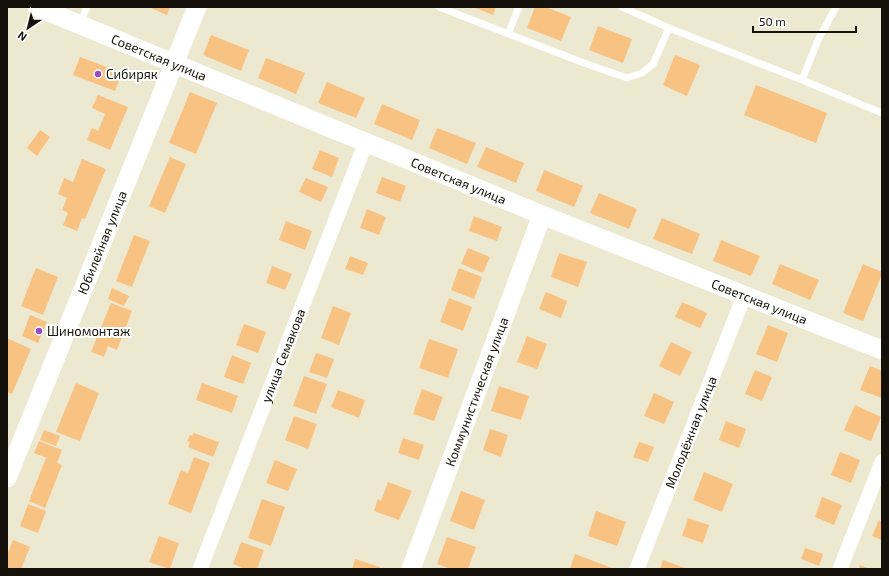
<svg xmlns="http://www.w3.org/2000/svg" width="889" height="576" font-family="'Exo 2',sans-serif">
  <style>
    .building { fill: #f8c283 }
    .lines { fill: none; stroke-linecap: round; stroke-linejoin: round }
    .service { stroke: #fff; stroke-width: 7 }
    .minor { stroke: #fff; stroke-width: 15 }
    .tertiary { stroke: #fff; stroke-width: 19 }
    .poi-dot { fill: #964cbe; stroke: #fff; stroke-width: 1.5 }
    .labels { text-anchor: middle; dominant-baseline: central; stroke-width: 4; stroke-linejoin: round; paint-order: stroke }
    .street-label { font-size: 13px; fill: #131109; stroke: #fff }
    .poi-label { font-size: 13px; fill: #131109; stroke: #fff; text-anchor: start }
  </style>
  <rect width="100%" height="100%" fill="#ece9d0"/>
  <!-- building -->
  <path class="building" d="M149,7H170L167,15Z
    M472,7H496L493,15Z
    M535,7H546L571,17L561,41L527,28Z
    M598,26L632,39L623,63L589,50Z
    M211,35L249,50L241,71L203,55Z
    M675,55L700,65L687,96L663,85Z
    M80,57L122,73L115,91L73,75Z
    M266,58L305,73L296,94L258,78Z
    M327,82L365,98L356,118L318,103Z
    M756,85L827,113L816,143L744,115Z
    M190,92L217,103L196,154L169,143Z
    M98,95L128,107L110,150L87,140L92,128L98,131L105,114L92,108Z
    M382,104L420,120L412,140L374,124Z
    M437,128L476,143L467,164L429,148Z
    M40,130L50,137L37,156L27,148Z
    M486,147L524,163L516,183L477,167Z
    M320,150L339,158L332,177L312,169Z
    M170,157L186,164L165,213L149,206Z
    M82,159L106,169L85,219L82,218L77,231L63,225L68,213L62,210L67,198L58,194L64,178L73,182Z
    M544,170L583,186L574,207L536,191Z
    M382,177L406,186L400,202L376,193Z
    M306,178L328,187L321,202L299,192Z
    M599,193L637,209L629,229L590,213Z
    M367,209L386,217L379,235L360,228Z
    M474,216L502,227L497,241L469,231Z
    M662,218L700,234L692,254L653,239Z
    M286,221L312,231L305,250L279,240Z
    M134,235L150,241L132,287L116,281Z
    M721,240L760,256L751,276L713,261Z
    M468,248L490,257L483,273L461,264Z
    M559,253L587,262L578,287L551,277Z
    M350,256L368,263L363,275L345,269Z
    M780,264L819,280L810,300L772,284Z
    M863,264L882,272V274L863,321L843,313Z
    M272,266L292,274L285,290L266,283Z
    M36,268L58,277L43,315L21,306Z
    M459,268L482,277L474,299L451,290Z
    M112,288L129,296L124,306L108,299Z
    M546,292L567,301L561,318L539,309Z
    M449,298L472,307L463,331L440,322Z
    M682,302L707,313L700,328L675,317Z
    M111,303L132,311L117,350L108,346L104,357L91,352Z
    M333,306L351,313L339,345L321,338Z
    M30,315L47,322L38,343L22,336Z
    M244,324L266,332L258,353L236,345Z
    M768,325L788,333L777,362L756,354Z
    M527,336L547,344L537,369L517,362Z
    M7,338L31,349L12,394L7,392Z
    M429,339L458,349L448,378L419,368Z
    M671,342L692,352L680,376L659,366Z
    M316,353L334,359L327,378L309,372Z
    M232,355L251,363L243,384L224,377Z
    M870,366L882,371V398L860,390Z
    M755,370L772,377L762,401L745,394Z
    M304,376L327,384L316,414L293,406Z
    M76,383L99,393L80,441L56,432Z
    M202,383L238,396L232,413L196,400Z
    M499,386L529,396L521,420L491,411Z
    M422,389L443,397L434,421L413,414Z
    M338,390L365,400L359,418L331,407Z
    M654,393L674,402L664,424L644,416Z
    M855,405L881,417L871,441L844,430Z
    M294,416L317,424L308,449L285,440Z
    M726,421L746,429L739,448L719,440Z
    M490,429L508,435L501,457L483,450Z
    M44,430L60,436L56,446L40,440Z
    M194,433L219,442L213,457L188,447L190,442L187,441L190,435L192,436Z
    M403,438L424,445L419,460L398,453Z
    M39,441L62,450L57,463L62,465L45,508L29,501L46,458L52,460L34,453Z
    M639,442L654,447L648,462L633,457Z
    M840,452L860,460L851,483L831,475Z
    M194,457L210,463L191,513L168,504L181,470L188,473Z
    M275,460L297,469L288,491L266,483Z
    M704,472L733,484L722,512L693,500Z
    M388,482L412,491L399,520L374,511L378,499L381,501Z
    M461,491L485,500L474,530L450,521Z
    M822,497L842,505L834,525L815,517Z
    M262,499L285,507L271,546L248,538Z
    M28,504L46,511L38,533L20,526Z
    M596,511L626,522L617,546L588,536Z
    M688,518L709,525L703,543L682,536Z
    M879,520L882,522V540L872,536Z
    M159,536L179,543L170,569L149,562Z
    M447,537L476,547L468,569H451L437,564Z
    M13,540L30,547L21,569H7V555Z
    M241,542L264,550L257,569H245L233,564Z
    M805,548L823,554L819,566L801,559Z
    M575,554L612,568L611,569H570Z
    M355,559L380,567L379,569H352Z
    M663,560L688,569H660Z
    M860,565L870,569H859Z"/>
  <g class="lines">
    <!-- service -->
    <path class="service" d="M439,7L584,63L627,78L642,73L653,64L669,28L622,7
      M80,24L87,7
      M669,28L802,80L882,113
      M508,34L519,7
      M802,80L818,40L836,7"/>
    <!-- minor -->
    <g class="minor">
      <path id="s1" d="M200,569L366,142"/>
      <path id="s2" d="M637,569L744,296"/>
      <path d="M840,569L882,462"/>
    </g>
    <!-- tertiary -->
    <g class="tertiary">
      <path id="s3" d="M37,7L542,215L882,350"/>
      <path id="s4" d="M7,478L197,7"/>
      <path id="s5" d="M411,569L542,215"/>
    </g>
  </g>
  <!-- markers -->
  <g class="poi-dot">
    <circle cx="98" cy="74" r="4"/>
    <circle cx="39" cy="331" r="4"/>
  </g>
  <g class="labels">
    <!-- street labels -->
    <g class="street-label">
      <text stroke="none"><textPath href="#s3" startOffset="132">Советская улица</textPath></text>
      <text stroke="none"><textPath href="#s3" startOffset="456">Советская улица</textPath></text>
      <text stroke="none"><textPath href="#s4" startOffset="254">Юбилейная улица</textPath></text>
      <text stroke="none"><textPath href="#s3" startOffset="780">Советская улица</textPath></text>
      <text stroke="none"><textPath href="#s1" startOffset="229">улица Семакова</textPath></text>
      <text stroke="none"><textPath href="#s5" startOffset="189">Коммунистическая улица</textPath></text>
      <text stroke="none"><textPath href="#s2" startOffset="147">Молодёжная улица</textPath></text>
    </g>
    <!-- poi labels -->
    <g class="poi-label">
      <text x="106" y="74">Сибиряк</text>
      <text x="47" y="331">Шиномонтаж</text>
    </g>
  </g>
  <!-- border -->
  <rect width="889" height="576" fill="none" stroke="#131109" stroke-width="16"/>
  <!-- north arrow -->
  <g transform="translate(28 28) rotate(215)" stroke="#ffffff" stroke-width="3" paint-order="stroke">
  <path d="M0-3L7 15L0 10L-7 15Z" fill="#131109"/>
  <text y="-6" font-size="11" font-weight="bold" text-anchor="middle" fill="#131109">N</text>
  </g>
  <!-- scale -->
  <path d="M753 26v6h103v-6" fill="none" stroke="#131109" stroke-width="2"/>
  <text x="759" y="26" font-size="12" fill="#131109" stroke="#ffffff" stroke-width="3" paint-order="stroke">50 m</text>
</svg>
